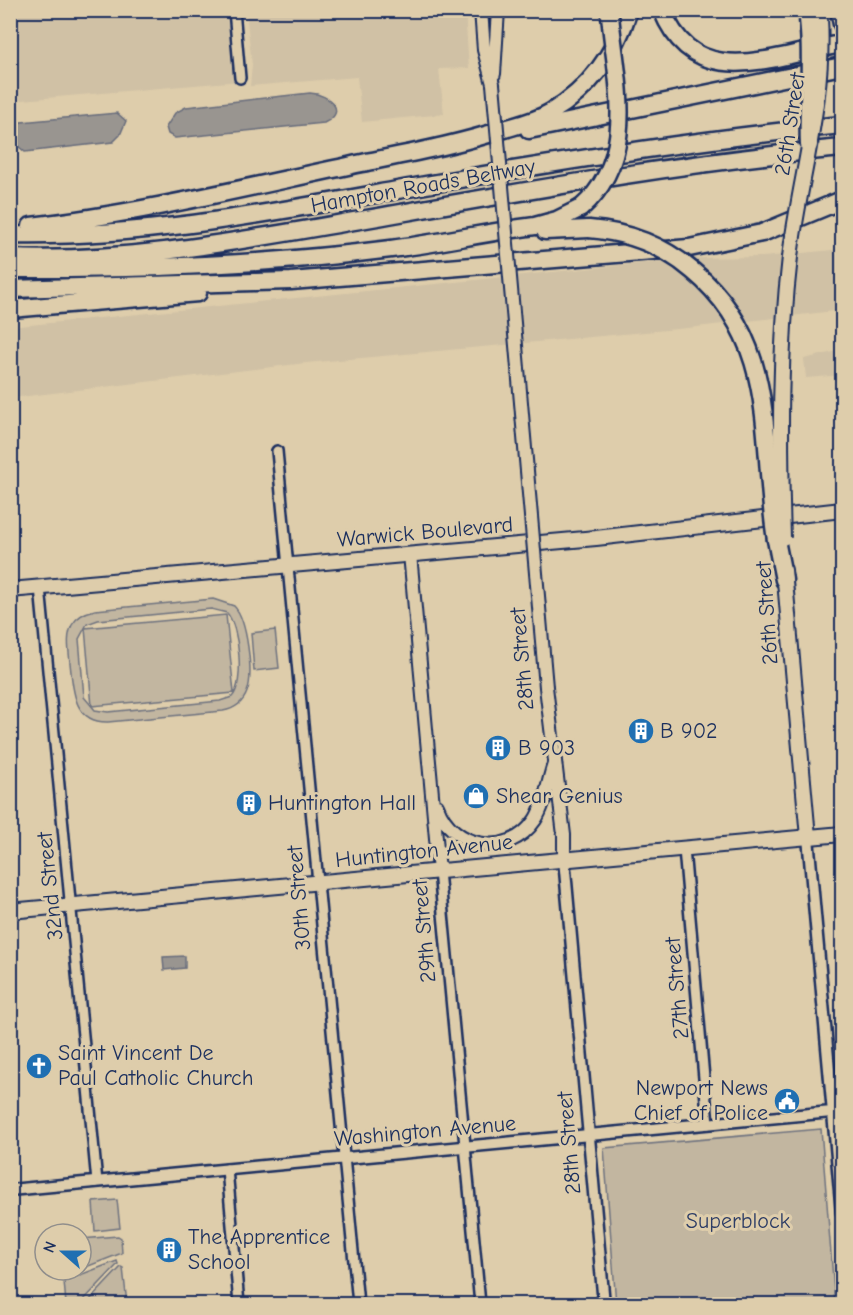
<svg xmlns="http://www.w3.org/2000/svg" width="853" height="1315" font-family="'Comic Neue',sans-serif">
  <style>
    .built { fill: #d0c1a5 }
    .green { fill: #c2b6a0; stroke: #6e727f; stroke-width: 1.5; fill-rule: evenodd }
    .water { fill: #999590; stroke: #676c7c; stroke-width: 1.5 }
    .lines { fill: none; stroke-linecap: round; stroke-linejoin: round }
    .minor-casing { stroke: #1b2f5e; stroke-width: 14 }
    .tertiary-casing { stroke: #1b2f5e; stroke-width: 15 }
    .secondary-casing { stroke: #1b2f5e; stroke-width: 16 }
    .primary-casing { stroke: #1b2f5e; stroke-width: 18 }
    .motorway-casing { stroke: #1b2f5e; stroke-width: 21 }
    .minor { stroke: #decdab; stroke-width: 9 }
    .tertiary { stroke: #decdab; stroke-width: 10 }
    .secondary { stroke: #decdab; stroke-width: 12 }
    .primary { stroke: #decdab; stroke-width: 14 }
    .motorway { stroke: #decdab; stroke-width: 16 }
    .secondary-bridge-casing { stroke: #1b2f5e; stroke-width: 16; stroke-linecap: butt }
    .primary-bridge-casing { stroke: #1b2f5e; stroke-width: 18; stroke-linecap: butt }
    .motorway-bridge-casing { stroke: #1b2f5e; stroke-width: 21; stroke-linecap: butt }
    .secondary-bridge { stroke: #decdab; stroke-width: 12 }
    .primary-bridge { stroke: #decdab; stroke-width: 14 }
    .motorway-bridge { stroke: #decdab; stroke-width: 16 }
    .labels { text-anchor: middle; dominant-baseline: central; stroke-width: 6; stroke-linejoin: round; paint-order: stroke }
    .street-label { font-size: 22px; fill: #1b2f5e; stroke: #decdab }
    .poi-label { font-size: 22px; fill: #1b2f5e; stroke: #decdab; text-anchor: start }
    .park-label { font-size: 22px; fill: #2c3c65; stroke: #decdab }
  </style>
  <rect width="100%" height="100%" fill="#decdab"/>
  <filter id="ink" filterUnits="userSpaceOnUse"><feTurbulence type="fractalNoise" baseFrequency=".0167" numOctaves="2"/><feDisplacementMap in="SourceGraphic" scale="12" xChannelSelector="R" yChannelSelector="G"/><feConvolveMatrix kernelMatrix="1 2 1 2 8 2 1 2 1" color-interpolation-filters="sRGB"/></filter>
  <g filter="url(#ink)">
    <!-- built -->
    <path class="built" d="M11,11H234L240,81L11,101Z
      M246,11H465L469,68L439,69L444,114L362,122L357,77L250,86L252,65Z
      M842,249V310L688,328L306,363L11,398L10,327L692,258L763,257Z
      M842,350V375L806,378L804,359Z"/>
    <!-- green -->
    <path class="green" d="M213,599L234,606C247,619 254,674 247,692C243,703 234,709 223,711L108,722C73,723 73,689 70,663C69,650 66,637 72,625C77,616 86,612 95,610ZM211,609L227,613C239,626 245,684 232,697L220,701L108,712L95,710L84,697L79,639L87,624L98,620Z
      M226,615L234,693L92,706L85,628Z
      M275,630L279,668L254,671L251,633Z
      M821,1129L835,1304H616L604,1148Z
      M117,1200L120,1228L95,1231L93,1202Z
      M118,1236L121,1238L122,1253L81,1269V1239Z
      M117,1261L118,1264L80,1304H66L64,1281Z
      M121,1267L123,1268L127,1304H86Z"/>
    <!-- water -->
    <path class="water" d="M310,93C329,94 349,112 324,123L175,138L168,134L166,127L175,113L186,107Z
      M117,113L126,121L120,135L113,142L25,152L18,146L11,152V123Z
      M185,956V968L164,970L163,957Z"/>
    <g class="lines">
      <defs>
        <path id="minor" d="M234,10L240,78
          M277,451L358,1304
          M40,587L97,1182
          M684,849L708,1124
          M439,871L480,1304
          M227,1169L239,1304"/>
        <path id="tertiary" d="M808,837L842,1213
          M564,859L604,1304
          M10,1190L842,1111"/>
        <path id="secondary" d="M481,10L484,50L493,84
          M494,74L498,10
          M410,554L439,871
          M546,687L564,835V859
          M437,806C452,848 508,860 535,820C545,805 548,781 554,764"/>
        <path id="primary" d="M784,570L808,837
          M10,590L596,538L842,510
          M10,911L842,834"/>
        <path id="motorway" d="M662,10C696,95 776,54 842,44
          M839,10L842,24
          M529,130L842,66
          M31,226C143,213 252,186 362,163C411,153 460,144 508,128C522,124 538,120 551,112C590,89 615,54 629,10
          M545,231L589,229
          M10,235C149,238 285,210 420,186C560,161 701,139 842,125
          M10,258C130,263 249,239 366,219C525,191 682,162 842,148
          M10,269C138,270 265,265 391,249C439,243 487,232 535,226L557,220L581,208
          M10,289L291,281L689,248L762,233L842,200
          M10,309L198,293
          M776,540L784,580"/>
      </defs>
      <!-- minor casing -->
      <use href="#minor" class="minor-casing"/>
      <!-- tertiary casing -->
      <use href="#tertiary" class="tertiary-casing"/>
      <!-- secondary casing -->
      <use href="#secondary" class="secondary-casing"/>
      <!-- primary casing -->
      <use href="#primary" class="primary-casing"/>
      <!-- motorway casing -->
      <use href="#motorway" class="motorway-casing"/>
      <!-- minor -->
      <use href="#minor" class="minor"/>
      <!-- tertiary -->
      <use href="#tertiary" class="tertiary"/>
      <!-- secondary -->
      <use href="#secondary" class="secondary"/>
      <!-- primary -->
      <use href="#primary" class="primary"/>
      <!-- motorway -->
      <use href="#motorway" class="motorway"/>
      <defs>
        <path id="secondary-bridge" d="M493,84L546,687"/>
        <path id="primary-bridge" d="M783,538C780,444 779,351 790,257C800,177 825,99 820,18"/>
        <path id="motorway-bridge" d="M808,19C813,61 807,103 809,145
          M581,208C639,157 616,82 610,15
          M589,229C628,232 664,246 693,271C780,343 760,442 776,540"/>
      </defs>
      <!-- secondary-bridge casing -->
      <use href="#secondary-bridge" class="secondary-bridge-casing"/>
      <!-- primary-bridge casing -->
      <use href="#primary-bridge" class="primary-bridge-casing"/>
      <!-- motorway-bridge casing -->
      <use href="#motorway-bridge" class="motorway-bridge-casing"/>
      <!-- secondary-bridge -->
      <use href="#secondary-bridge" class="secondary-bridge"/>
      <!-- primary-bridge -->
      <use href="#primary-bridge" class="primary-bridge"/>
      <!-- motorway-bridge -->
      <use href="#motorway-bridge" class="motorway-bridge"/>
    </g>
  </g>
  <!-- icons -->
  <defs>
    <symbol id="building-disc" viewBox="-11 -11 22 22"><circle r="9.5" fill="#1f6fb2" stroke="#decdab"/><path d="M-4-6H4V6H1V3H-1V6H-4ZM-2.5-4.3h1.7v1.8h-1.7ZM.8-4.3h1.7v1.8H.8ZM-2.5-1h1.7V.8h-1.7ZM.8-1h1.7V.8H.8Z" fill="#fff"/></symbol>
    <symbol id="shop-disc" viewBox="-11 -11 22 22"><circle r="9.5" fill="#1f6fb2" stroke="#decdab"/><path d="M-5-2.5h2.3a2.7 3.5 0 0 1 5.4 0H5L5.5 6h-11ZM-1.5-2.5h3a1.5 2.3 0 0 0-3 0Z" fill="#fff"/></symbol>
    <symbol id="church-disc" viewBox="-11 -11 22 22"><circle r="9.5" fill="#1f6fb2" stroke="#decdab"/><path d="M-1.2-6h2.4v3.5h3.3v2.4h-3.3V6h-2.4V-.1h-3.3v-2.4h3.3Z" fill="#fff"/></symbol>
    <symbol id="civic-disc" viewBox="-11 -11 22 22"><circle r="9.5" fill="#1f6fb2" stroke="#decdab"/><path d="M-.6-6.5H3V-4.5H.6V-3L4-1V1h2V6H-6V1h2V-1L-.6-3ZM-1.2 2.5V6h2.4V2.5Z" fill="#fff"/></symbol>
  </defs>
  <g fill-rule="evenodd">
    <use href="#building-disc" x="626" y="716" width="30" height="30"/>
    <use href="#building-disc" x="483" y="733" width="30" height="30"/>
    <use href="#shop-disc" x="461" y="781" width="30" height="30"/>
    <use href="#building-disc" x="234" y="788" width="30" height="30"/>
    <use href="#church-disc" x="24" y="1051" width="30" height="30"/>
    <use href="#civic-disc" x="772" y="1086" width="30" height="30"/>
    <use href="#building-disc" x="154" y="1235" width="30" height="30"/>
  </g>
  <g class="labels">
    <!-- street labels -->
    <g class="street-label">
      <text transform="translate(790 124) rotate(-81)">26th Street</text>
      <text transform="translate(423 186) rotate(-10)">Hampton Roads Beltway</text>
      <text transform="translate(425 532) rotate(-5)">Warwick Boulevard</text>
      <text transform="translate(767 613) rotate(-94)">26th Street</text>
      <text transform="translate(522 659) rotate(-95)">28th Street</text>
      <text transform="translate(424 851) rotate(-6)">Huntington Avenue</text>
      <text transform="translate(50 886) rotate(-96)">32nd Street</text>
      <text transform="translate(299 898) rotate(-95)">30th Street</text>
      <text transform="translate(424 931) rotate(-95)">29th Street</text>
      <text transform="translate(677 988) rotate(-95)">27th Street</text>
      <text transform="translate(425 1131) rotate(-5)">Washington Avenue</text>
      <text transform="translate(569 1143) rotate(-95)">28th Street</text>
    </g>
    <!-- poi labels -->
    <g class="poi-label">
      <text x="660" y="731">B 902</text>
      <text x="518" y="748">B 903</text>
      <text x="496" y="796">Shear Genius</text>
      <text x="268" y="803">Huntington Hall</text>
      <text x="58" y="1053">Saint Vincent De<tspan x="58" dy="25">Paul Catholic Church</tspan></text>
      <text x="768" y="1088" text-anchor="end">Newport News<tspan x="768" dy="25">Chief of Police</tspan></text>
      <text x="188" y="1237">The Apprentice<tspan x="188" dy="25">School</tspan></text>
    </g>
    <!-- park labels -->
    <g class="park-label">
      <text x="738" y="1221">Superblock</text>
    </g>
  </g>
  <!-- margin -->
  <rect width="853" height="1315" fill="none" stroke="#decdab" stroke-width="36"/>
  <rect x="18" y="18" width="817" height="1279" fill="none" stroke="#1b2f5e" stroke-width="2" filter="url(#ink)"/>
  <!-- north arrow -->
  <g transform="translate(63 1252) rotate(291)"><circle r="28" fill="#decdab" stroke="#908e8c" stroke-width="1.5"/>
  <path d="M0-4.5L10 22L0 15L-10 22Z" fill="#1f6fb2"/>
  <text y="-9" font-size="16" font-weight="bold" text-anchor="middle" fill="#1b2f5e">N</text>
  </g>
</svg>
